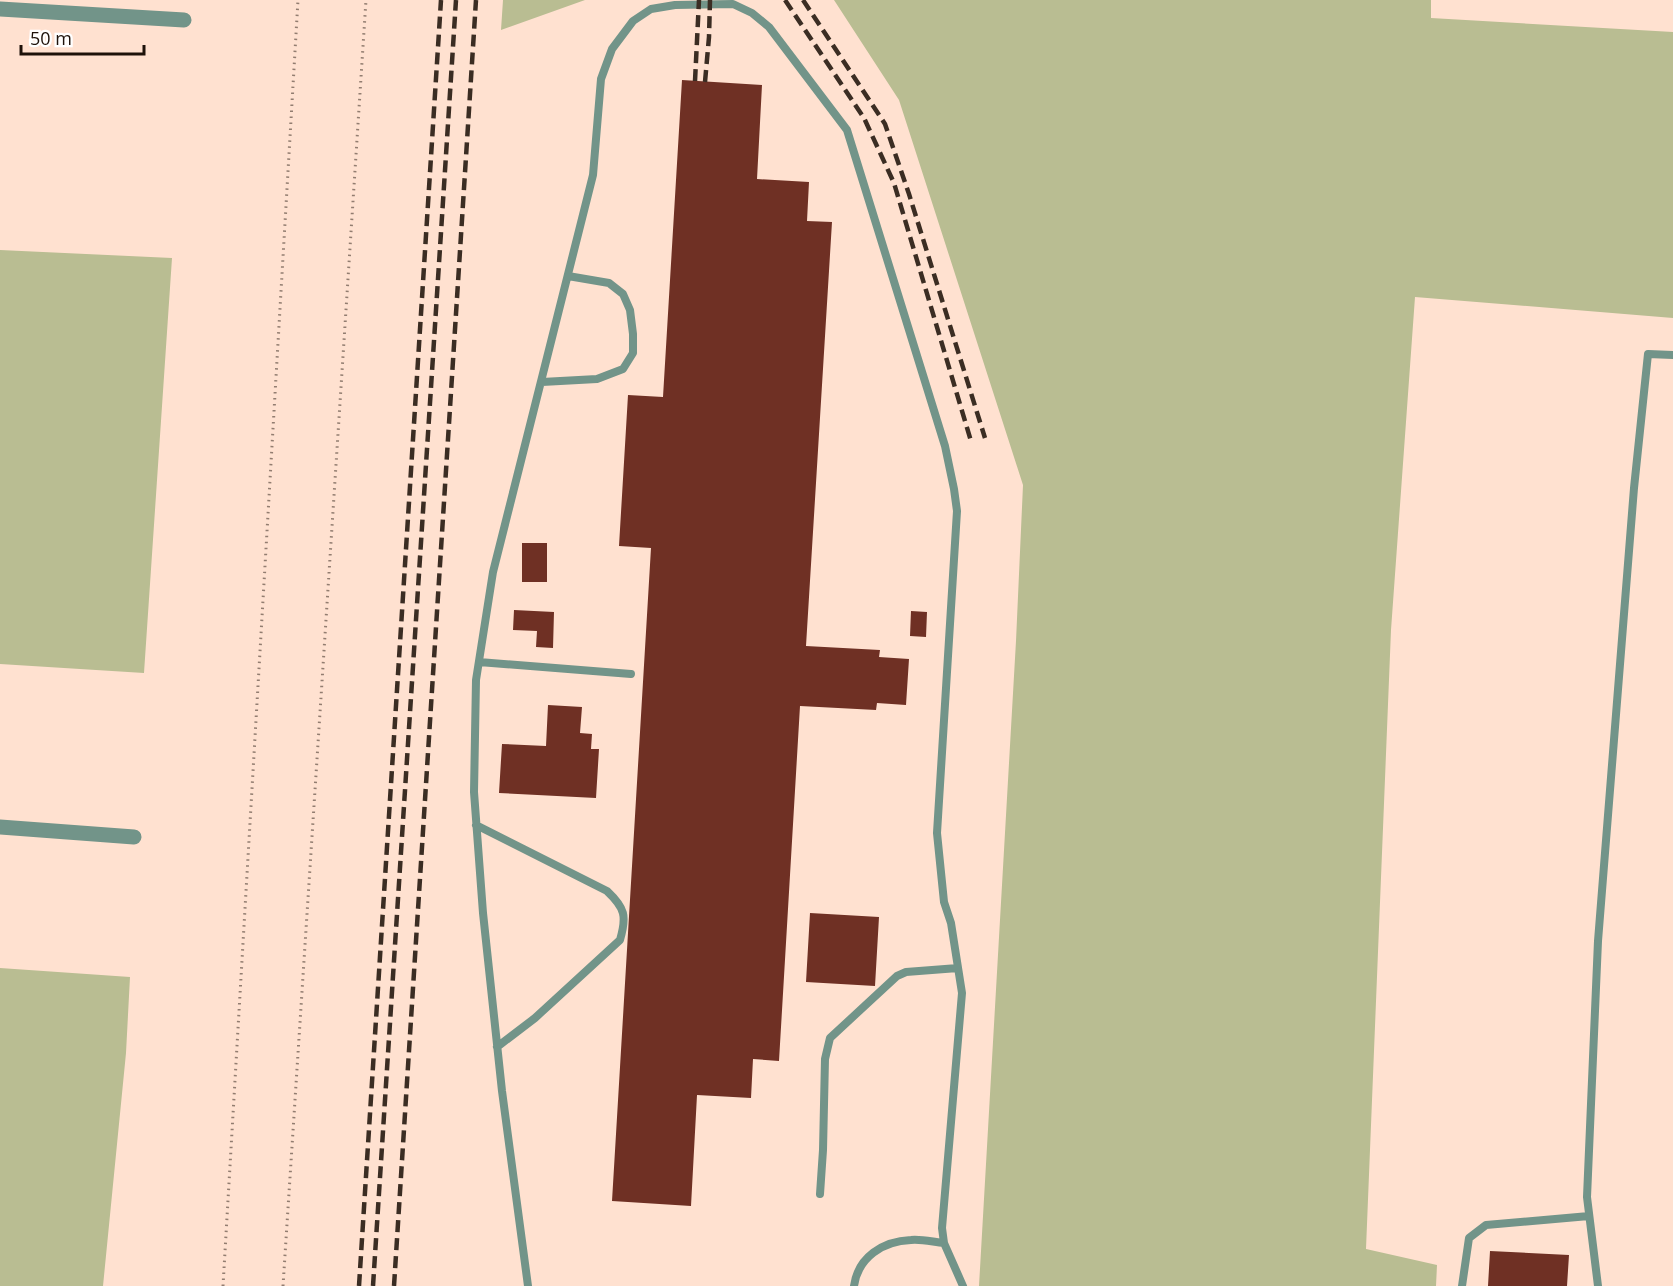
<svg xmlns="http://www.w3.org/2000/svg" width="1673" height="1286" font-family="'Open Sans',sans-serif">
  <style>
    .green { fill: #b9bd92 }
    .building { fill: #6f3024 }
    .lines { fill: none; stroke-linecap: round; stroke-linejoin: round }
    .path { stroke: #927d70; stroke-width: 3; stroke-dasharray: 1.5 4.5; stroke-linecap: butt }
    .lane { stroke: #729489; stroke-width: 8 }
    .street { stroke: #729489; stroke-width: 15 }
    .rail { stroke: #3b2d23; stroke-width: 4.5; stroke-dasharray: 12 6; stroke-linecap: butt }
  </style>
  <rect width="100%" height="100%" fill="#ffe1d0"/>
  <!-- green -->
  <path class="green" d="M503,0H585L501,30Z
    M834,0H1431V18L1673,32V318L1415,297L1391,630L1366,1249L1437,1265L1436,1286H979L1016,641L1023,485L899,100Z
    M0,250L172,258L144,673L0,664Z
    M0,968L130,977L126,1053L103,1286H0Z"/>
  <!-- building -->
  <path class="building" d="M682,80L762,85L757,179L809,182L807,221L832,222L806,646L880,650L879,657L909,659L906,705L877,703L876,710L800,706L779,1061L753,1059L751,1098L697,1095L691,1206L612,1201L651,548L619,546L628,395L663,397Z
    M522,543H547V582H522Z
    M514,610L554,612L553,648L536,647L537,631L513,630Z
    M911,611L927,612L926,637L910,636Z
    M548,705L582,707L580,733L592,734L591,749H599L596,798L499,793L502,744L546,746Z
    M810,913L879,917L875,986L806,982Z
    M1490,1251L1569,1255L1567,1286H1488Z"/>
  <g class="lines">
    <!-- path -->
    <path class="path" d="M223,1286L298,0
      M283,1286L366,0"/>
    <!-- lane -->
    <path class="lane" d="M542,382L597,379L623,369L633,353V334L630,310L623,294L609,283L568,276
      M479,662L631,674
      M476,825L607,891C625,908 627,916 620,940L535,1018L497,1047
      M820,1194L823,1150L825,1059L830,1038L897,976L906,972L958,968
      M528,1286L502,1091L483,913L474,792L476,680L493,572L593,175L601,79L612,49L633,21L651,9L675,5L733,4L752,13L769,27L847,130L945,446L954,489L957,511L937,833L944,902L951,923L962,993L942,1228L944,1243L963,1286
      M854,1286C858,1257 883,1241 911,1240C922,1239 933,1242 944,1243
      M1462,1286L1469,1238L1486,1225L1589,1216
      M1598,1286L1587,1197L1598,941L1634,488L1648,354L1673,355"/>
    <!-- street -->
    <path class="street" d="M0,9L184,20
      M0,827L134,837"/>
    <!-- rail -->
    <path class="rail" d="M785,0L864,118L894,183L971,441
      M803,0L885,124L909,194L985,438
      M695,81L699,0
      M705,82L709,37L710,0
      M359,1286L441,0
      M373,1286L456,0
      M394,1286L476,0"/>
  </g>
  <!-- scale -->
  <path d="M21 45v9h123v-9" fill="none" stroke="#1e120a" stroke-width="3"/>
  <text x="30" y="45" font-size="18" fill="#1e120a" stroke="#ffffff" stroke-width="4.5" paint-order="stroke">50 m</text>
</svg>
